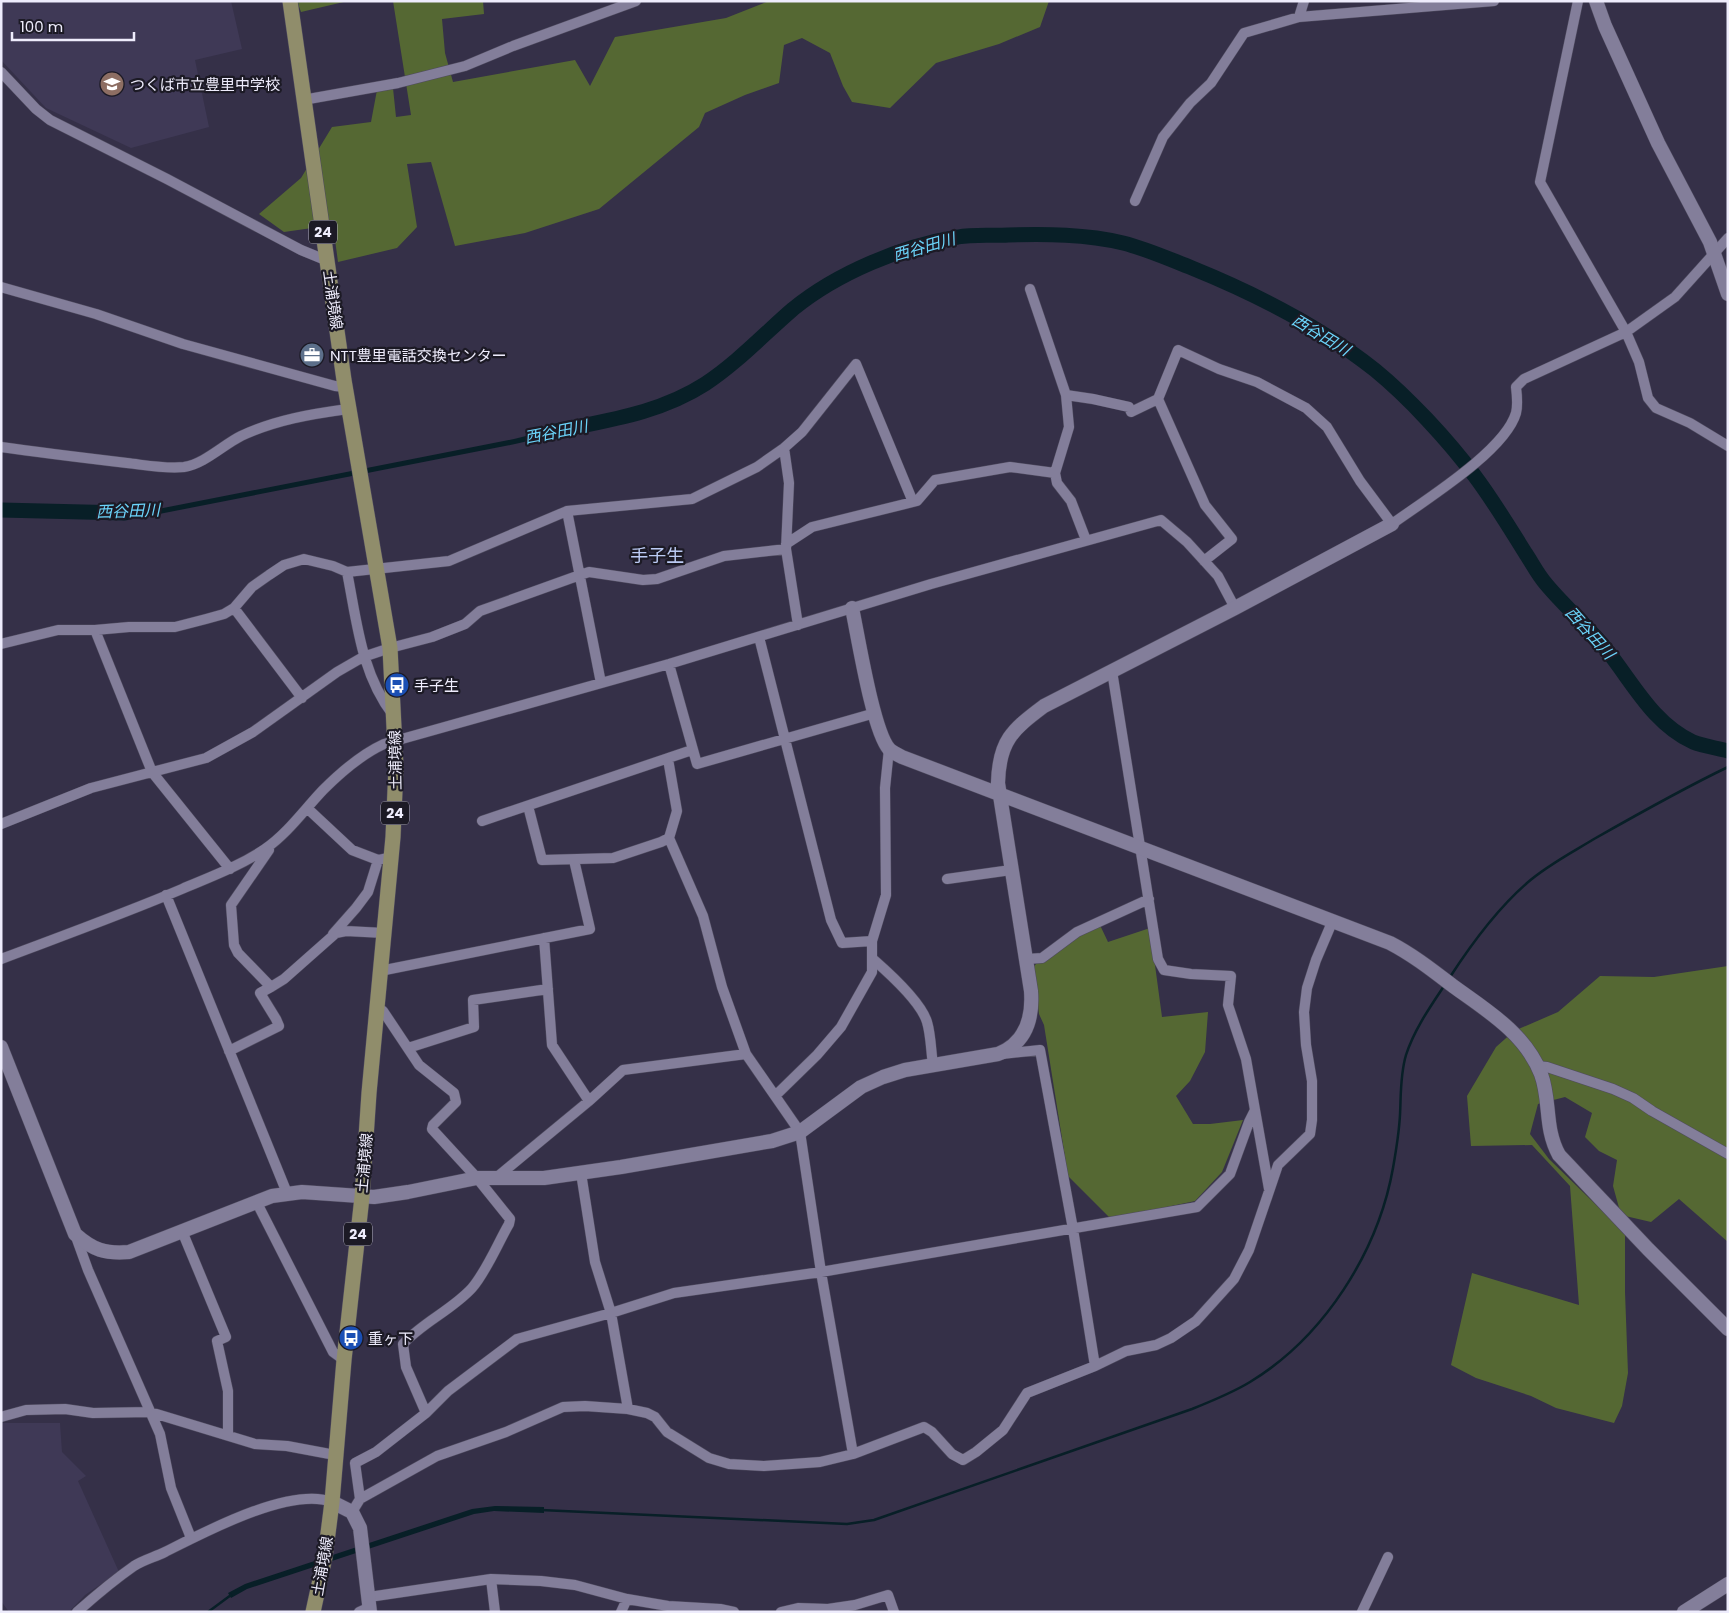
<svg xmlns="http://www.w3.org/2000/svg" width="1729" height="1613" font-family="Poppins,'Noto Sans JP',sans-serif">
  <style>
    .built { fill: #3f3956 }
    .forest { fill: #556833 }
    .water { fill: #081f27 }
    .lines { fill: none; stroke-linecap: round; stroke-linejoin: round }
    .stream { stroke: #081f27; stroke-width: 2.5 }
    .river { stroke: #081f27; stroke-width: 15 }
    .street-casing { stroke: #4f4b5f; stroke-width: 11 }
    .secondary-casing { stroke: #4f4b5f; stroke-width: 15 }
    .primary-casing { stroke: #4f4b5f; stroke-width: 16 }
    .street { stroke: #837e9a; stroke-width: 10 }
    .secondary { stroke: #837e9a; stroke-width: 14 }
    .primary { stroke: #908d6b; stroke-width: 15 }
    .labels { text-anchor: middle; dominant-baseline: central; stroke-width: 4.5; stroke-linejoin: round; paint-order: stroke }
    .shield { fill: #1c1a25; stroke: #afadbc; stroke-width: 1 }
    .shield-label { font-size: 14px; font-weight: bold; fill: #eeecfc }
    .poi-label { font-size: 15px; fill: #eeecfc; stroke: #1c1a25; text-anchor: start }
    .street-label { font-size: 15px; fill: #eeecfc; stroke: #1c1a25 }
    .water-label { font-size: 16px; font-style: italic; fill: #6bd4fa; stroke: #1c1a25 }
    .quarter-label { font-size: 18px; fill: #bbcaf3; stroke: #1c1a25 }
  </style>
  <rect width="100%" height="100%" fill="#353048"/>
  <!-- built -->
  <path class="built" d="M1,1H231L242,49L195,60L209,127L131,148L46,108L1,60Z
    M1,1423H60L62,1452L86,1476L78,1481L119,1572L85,1595L69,1612H9L1,1601Z"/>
  <!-- forest -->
  <path class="forest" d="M297,1H348L301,12Z
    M393,1H483L484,14L442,19L445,53L453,82L575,60L590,86L615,37L726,18L769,1H1049L1040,27L999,44L936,63L890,108L852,102L843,86L830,53L802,38L784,45L779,83L745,95L705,113L699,127L599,209L525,233L455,246L431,162L407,164L417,227L397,248L338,262L333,225L284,232L259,214L301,178L332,127L371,122L377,90L393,88L396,117L411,115Z
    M1099,923L1108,942L1150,928L1162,1017L1208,1012L1205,1052L1190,1081L1176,1096L1193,1124H1210L1243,1120L1222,1172L1195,1201L1111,1219L1068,1176L1044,1025L1039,1014L1033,967L1042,958Z
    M1728,966V1242L1679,1199L1651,1222L1621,1215L1613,1186L1617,1160L1599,1151L1585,1137L1592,1113L1565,1097L1538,1104L1530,1134L1549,1159L1625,1233V1292L1628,1373L1622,1406L1614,1423L1556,1408L1531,1396L1476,1378L1451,1365L1472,1273L1579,1305L1570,1186L1532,1145L1471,1146L1467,1096L1496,1047L1514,1031L1558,1012L1600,976L1654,977Z"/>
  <!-- water -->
  <path class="water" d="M566,426L567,432L515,444L149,516H105V511H148L514,439Z
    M495,1506L544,1507V1513L494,1511L474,1514L247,1589L231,1598L228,1593L245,1584L472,1509Z"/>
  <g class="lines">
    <!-- stream -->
    <path class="stream" d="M1450,977C1472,943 1496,910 1527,883C1546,866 1571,853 1594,839C1638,814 1682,789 1728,767
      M541,1510L847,1524L874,1520L1192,1409C1212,1401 1232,1393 1250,1382C1324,1337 1378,1252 1393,1168C1396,1151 1399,1133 1400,1115C1401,1096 1400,1075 1406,1055C1414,1030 1430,1007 1444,986
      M208,1612L231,1595"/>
    <!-- river -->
    <path class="river" d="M547,433C601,421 657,415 705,384C737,363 764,334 793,309C837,273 902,246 958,237C974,234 992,236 1008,235C1046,234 1086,234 1123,243C1147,249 1169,259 1192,268C1256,294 1321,327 1375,370C1408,397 1448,440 1474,475C1493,500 1509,527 1526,554C1532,563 1538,575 1546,584C1565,607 1590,628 1609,653C1634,685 1654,724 1693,742C1703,746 1717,748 1728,751
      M1,510L125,513"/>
    <defs>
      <path id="street" d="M1578,1L1540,182L1626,332L1639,362L1648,398L1656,408L1690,423L1728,446
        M1299,17L1304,1
        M1,72L36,109L50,120L167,179L301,250L323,259L327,258
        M303,100L398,83L465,66L513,46L636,1
        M1135,201L1163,137L1190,103L1211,83L1244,33L1299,17L1494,1
        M1,287L96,314L183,344L335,386L345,387
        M1030,289L1066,395L1069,427L1055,473L1057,483L1071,501L1086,540
        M1066,395L1093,399L1129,407L1131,412L1158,399L1178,350L1219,369L1257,382L1306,408L1327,427L1360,481L1392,524C1425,500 1505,451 1516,413C1518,405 1517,395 1516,387L1524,379L1626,332L1675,297L1728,238
        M1158,399L1205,505L1232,539L1204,561
        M1,447C43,453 85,458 127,463C145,465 165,469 184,467C204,464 223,445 241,436C275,420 311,414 348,409
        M784,448L789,483L786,549L798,625
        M567,511L601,683
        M786,544L812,527L917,501L935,480L1010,467L1055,473
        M347,572C357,622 361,673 393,715
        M234,608L302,698
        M95,630L152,772L230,869
        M759,637L831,920L842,943L872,941
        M1,644L58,630H95L129,627H175L206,619L224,614L234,608L252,587L269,575L284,565L304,559L333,566L347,572L449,561L567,511L692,499L757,467L784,448L802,432L856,364L913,502
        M669,664L697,764L875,713
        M1112,671L1158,959L1164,970L1191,974L1231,976L1228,1005L1246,1059L1269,1189
        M668,759L677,811L669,838L703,916L722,987L746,1054L800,1132L821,1272L853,1454
        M528,806L542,860L613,858L661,842L669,838
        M307,808L352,850L378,860
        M482,821L692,750
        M1,824L91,788L206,758L253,732L337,672L363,657L390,648L432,637L465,624L480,611L580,575L589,572L643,580L657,579L724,556L786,549
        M947,879L1011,870
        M166,895L287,1193
        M333,934L356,908L368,892L378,860L391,857
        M544,938L552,1045L589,1101
        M1,959C62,936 123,914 182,889C210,877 240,866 265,849C288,833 304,810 323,790C341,772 362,754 384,744L669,664L931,584L1161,520L1187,542L1218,576L1235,608
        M1027,959L1042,958L1077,932L1149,899
        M874,960C890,974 921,1002 927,1022C931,1035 931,1052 933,1065
        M380,971L590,929L574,860
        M271,987L284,979L336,933L346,931L384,933
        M377,1010L383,1011L419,1065L454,1093L456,1102L433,1125L432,1129L477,1178L510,1219L509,1224C498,1243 486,1272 472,1288C452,1310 423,1322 403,1344L406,1367L426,1413
        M408,1048L474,1027L473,1000L548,989
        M229,1051L279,1026L276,1019L260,993L271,987L238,953L234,945L231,905L269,850V847
        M1002,1054L1040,1050L1073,1229L1095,1366
        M1537,1066L1547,1067L1613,1089L1633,1098L1652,1111L1728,1154
        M775,1096L817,1055L841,1027L872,972V941L886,895L885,788L889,749
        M581,1173L595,1262L611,1313L628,1409
        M497,1177L589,1101L623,1070L746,1054
        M256,1201L333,1352L344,1360
        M182,1231L226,1337L217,1341L228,1391V1435
        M75,1234L88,1270L160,1434L171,1488L191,1538
        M1,1417L26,1410L65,1409L93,1413L150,1412L255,1444L287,1446L335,1455
        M360,1499L355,1463L376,1452L426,1413L448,1391L517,1339L611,1313L674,1293L821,1272L1197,1207L1230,1174L1249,1122L1255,1110
        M352,1512L360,1499L437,1456L506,1432L563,1407L585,1406L628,1409L647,1413L655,1417L667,1432L709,1458L729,1464L764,1466L820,1462L853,1454L924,1427L932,1432L952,1454L963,1460L976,1452L1003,1430L1027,1393L1095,1366L1126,1351L1156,1345L1171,1338L1196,1321L1234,1279L1249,1250L1278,1165L1310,1134L1312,1120V1081L1306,1045L1304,1012L1307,988L1316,960L1333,920
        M491,1579L495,1612
        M369,1597L491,1579L541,1581L575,1585L627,1599L668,1606L720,1609L734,1612
        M77,1612C95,1596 114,1580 134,1566C143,1560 155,1557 165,1552C203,1533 290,1486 332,1502
        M359,1612L370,1607
        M621,1612L627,1599
        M781,1612L798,1608L828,1609L855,1605L888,1595L894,1612
        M1362,1612L1388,1557"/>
      <path id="secondary" d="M1596,1L1605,26L1658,143L1710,242L1728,294
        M852,608C858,636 873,731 889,749C892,752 898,755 902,757L1390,943C1413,955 1432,970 1453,986C1486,1010 1525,1033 1541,1074C1551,1101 1544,1128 1559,1155L1648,1249L1728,1329
        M1,1047L75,1234C93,1250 105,1254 129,1252L272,1196L302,1192L374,1197L408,1192L477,1178H544L621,1167L772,1141L800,1132L861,1087L883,1077L905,1070L998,1054C1026,1043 1033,1018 1031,991L998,783C999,741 1012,730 1044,706L1235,608L1392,524
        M332,1502L352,1512L360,1528L370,1612
        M1684,1612L1728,1584"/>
      <path id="primary" d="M290,1L344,380L390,648L396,767L393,837L369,1093L362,1197L344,1360L332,1502L325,1557L313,1612"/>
    </defs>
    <!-- street casing -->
    <use href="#street" class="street-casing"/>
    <!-- secondary casing -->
    <use href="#secondary" class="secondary-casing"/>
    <!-- primary casing -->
    <use href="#primary" class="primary-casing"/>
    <!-- street -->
    <use href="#street" class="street"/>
    <!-- secondary -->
    <use href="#secondary" class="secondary"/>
    <!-- primary -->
    <use href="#primary" class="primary"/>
  </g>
  <!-- icons -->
  <defs>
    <symbol id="school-disc" viewBox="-11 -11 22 22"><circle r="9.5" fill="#8d6e63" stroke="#1c1a25"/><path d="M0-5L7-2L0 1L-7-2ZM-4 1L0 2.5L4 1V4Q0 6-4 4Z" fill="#fff"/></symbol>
    <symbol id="office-disc" viewBox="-11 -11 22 22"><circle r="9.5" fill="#5c6f8a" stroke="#1c1a25"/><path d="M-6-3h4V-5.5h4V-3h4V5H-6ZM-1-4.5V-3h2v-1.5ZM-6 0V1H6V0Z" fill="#fff"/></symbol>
    <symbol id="bus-disc" viewBox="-11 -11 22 22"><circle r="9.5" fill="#1a4fb4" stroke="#1c1a25"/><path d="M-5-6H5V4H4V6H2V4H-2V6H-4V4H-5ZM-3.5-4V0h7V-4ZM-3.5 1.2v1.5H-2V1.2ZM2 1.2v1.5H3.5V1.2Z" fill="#fff"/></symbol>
  </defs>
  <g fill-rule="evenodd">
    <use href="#school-disc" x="98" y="70" width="28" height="28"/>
    <use href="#office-disc" x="298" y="341" width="28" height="28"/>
    <use href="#bus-disc" x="383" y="671" width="28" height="28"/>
    <use href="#bus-disc" x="337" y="1324" width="28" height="28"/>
  </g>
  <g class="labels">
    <!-- shield labels -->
    <g class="shield">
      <rect x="309" y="220.5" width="28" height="23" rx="4"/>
      <rect x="381" y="801.5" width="28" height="23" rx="4"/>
      <rect x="344" y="1222.5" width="28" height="23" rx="4"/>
    </g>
    <g class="shield-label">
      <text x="323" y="232">24</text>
      <text x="395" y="813">24</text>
      <text x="358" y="1234">24</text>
    </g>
    <!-- poi labels -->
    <g class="poi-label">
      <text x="130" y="84">つくば市立豊里中学校</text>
      <text x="330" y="355">NTT豊里電話交換センター</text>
      <text x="414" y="685">手子生</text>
      <text x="368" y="1338">重ヶ下</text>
    </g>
    <!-- street labels -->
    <g class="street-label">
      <text transform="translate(333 300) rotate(82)">土浦境線</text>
      <text transform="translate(395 760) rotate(-91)">土浦境線</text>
      <text transform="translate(364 1163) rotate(-85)">土浦境線</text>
      <text transform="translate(322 1566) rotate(-80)">土浦境線</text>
    </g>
    <!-- water labels -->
    <g class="water-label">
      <text transform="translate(924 247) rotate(-16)">西谷田川</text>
      <text transform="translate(1321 335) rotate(31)">西谷田川</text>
      <text transform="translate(556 432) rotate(-11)">西谷田川</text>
      <text transform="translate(128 511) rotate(-2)">西谷田川</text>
      <text transform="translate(1590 633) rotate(48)">西谷田川</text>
    </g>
    <!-- quarter labels -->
    <g class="quarter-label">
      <text x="657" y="555">手子生</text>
    </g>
  </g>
  <!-- border -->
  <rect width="1729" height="1613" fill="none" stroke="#eeecfc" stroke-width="5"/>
  <!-- scale -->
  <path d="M12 32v8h122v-8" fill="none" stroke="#eeecfc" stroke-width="2.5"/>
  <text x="20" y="32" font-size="15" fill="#eeecfc" stroke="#1c1a25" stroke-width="4" paint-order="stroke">100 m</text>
</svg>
